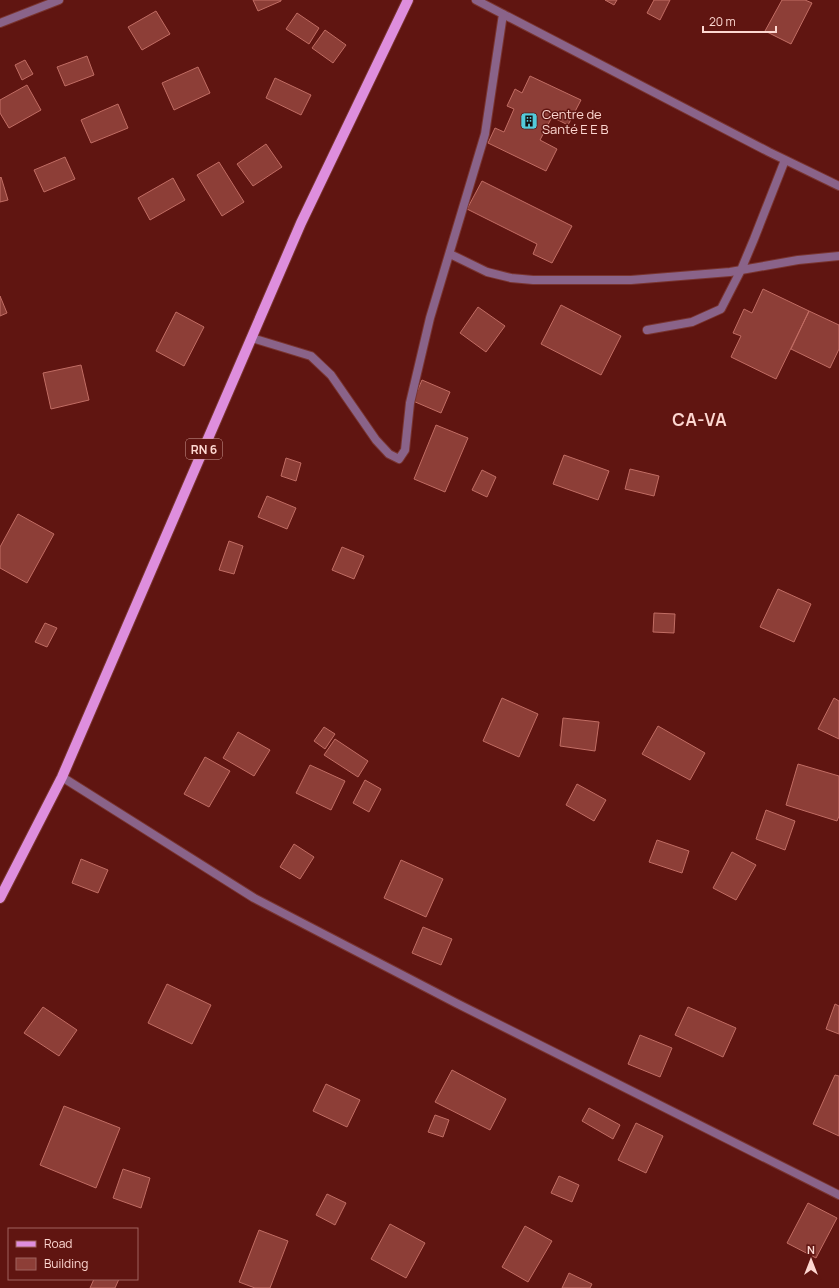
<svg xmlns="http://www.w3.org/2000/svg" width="839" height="1288" font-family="Manrope,sans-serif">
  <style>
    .building { fill: #8d3e37; stroke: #c16d64 }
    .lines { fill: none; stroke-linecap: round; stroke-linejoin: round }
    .street-casing { stroke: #793430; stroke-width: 10 }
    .primary-casing { stroke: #793430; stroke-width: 12 }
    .street { stroke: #8a6389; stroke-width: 8 }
    .primary { stroke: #de8edd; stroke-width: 10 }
    .labels { text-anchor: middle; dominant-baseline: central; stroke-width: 3; stroke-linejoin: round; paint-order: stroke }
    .shield { fill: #601511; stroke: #ce9d97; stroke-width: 1 }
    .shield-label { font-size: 12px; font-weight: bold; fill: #fdd7d1 }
    .poi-label { font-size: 13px; fill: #fdd7d1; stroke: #601511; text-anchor: start }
    .district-label { font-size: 17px; font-weight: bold; letter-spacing: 1px; fill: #fdd7d1; stroke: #601511 }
  </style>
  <rect width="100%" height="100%" fill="#601511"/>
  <!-- building -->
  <path class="building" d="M253,0H281V1L258,11Z
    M605,0H617L614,5Z
    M654,0H670L660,20L647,13Z
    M782,0H805L812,3L791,44L765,31Z
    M156,11L170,34L142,50L128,27Z
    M297,13L319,28L309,44L286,29Z
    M325,30L346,45L333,63L312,48Z
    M87,56L94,75L65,86L57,67Z
    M25,60L33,74L22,80L15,65Z
    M198,67L210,93L174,110L162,83Z
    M530,76L581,100L568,125L552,117L540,140L557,149L546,171L488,143L495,128L504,132L514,109L507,106L515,89L522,93Z
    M275,78L311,95L301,115L266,98Z
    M27,85L41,110L9,128L0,113V100Z
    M118,104L128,128L91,143L81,120Z
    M266,144L282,167L253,186L237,164Z
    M65,157L75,179L44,192L34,170Z
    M219,162L244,202L222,216L197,175Z
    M1,177L8,200L0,202V178Z
    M173,178L185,200L150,220L138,198Z
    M482,181L572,226L552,263L533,254L537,244L467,209Z
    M763,289L809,311L776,379L731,357L741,336L733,333L744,309L752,313Z
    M0,296L7,313L0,316Z
    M561,305L621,336L601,375L541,344Z
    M478,307L505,326L486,352L460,333Z
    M809,311L839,325V349L830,368L791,349Z
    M176,312L204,327L184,366L156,351Z
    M81,365L89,400L51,409L43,373Z
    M422,380L450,392L441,413L413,401Z
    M436,425L468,438L445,492L414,479Z
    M564,455L609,471L598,500L553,484Z
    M286,458L301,463L296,481L281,476Z
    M630,469L659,476L654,496L625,489Z
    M482,470L496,477L487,497L472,490Z
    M267,496L296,508L287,529L258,517Z
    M18,514L54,534L27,583L0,568V547Z
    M229,541L243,546L234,574L219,570Z
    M342,547L364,556L354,579L332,570Z
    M778,589L811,604L794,642L760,627Z
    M654,613L675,614L674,633L653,632Z
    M45,623L57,628L47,647L35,642Z
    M502,698L538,714L519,757L483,741Z
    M834,698L839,701V739L818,729Z
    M563,718L599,722L595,751L560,746Z
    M658,726L705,753L690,780L642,754Z
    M324,727L335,734L325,749L314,741Z
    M238,732L270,750L254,776L223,758Z
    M335,739L368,761L358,777L324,755Z
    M205,757L230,771L209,807L184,794Z
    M798,764L839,776V816L837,821L786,805Z
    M310,765L345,781L331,810L296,793Z
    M365,780L381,789L369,812L353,803Z
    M577,784L606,800L594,821L566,805Z
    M766,810L795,821L785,850L756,839Z
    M657,840L689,851L682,873L649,862Z
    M294,844L314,857L300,879L280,867Z
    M732,852L756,865L736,900L713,888Z
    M81,859L108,870L98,893L72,883Z
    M401,860L443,879L426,917L384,898Z
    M423,927L452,939L441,965L412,953Z
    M167,984L211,1005L192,1044L148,1023Z
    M835,1004L839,1006V1034L826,1029Z
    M43,1007L77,1030L59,1056L24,1033Z
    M688,1007L736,1028L723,1057L675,1035Z
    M640,1035L672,1048L660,1077L628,1064Z
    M452,1070L506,1099L490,1130L435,1102Z
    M835,1075L839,1076V1136L813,1124Z
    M326,1084L360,1100L347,1127L313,1111Z
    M64,1106L120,1128L96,1188L40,1165Z
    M589,1108L620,1125L613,1139L582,1121Z
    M435,1115L449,1120L443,1137L428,1132Z
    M636,1123L663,1136L646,1173L618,1160Z
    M123,1169L150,1178L141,1208L113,1198Z
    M559,1176L579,1185L572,1202L551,1193Z
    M327,1194L346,1203L335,1225L316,1215Z
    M808,1203L837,1218L816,1258L787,1243Z
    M390,1224L425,1243L406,1278L371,1259Z
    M525,1226L552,1241L528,1282L502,1267Z
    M259,1230L288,1241L270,1288H255L239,1282Z
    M569,1273L592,1284L590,1288H562Z
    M94,1279H119L115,1288H90Z"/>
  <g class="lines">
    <defs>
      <path id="street" d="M476,0L769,152L839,186
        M0,23L59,0
        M450,254L487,272L511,278L533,280H631L730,272L798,260L839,256
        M647,330L692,322L721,309L741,270L754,239L785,160
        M252,338L311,356L331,375L376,440L389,454L399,459L405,450L410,403L430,318L485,134L503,14
        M62,777L254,898L456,1003L839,1195"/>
      <path id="primary" d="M0,898L62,777L301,223L408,0"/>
    </defs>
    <!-- street casing -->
    <use href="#street" class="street-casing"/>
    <!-- primary casing -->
    <use href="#primary" class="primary-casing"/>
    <!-- street -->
    <use href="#street" class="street"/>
    <!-- primary -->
    <use href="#primary" class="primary"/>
  </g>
  <!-- icons -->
  <defs>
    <symbol id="building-square" viewBox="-11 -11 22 22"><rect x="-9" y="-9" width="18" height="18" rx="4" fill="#53cbdb" stroke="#601511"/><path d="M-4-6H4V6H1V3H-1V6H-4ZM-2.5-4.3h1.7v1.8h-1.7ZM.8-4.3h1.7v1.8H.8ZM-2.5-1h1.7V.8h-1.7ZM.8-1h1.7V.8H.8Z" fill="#111"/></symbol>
  </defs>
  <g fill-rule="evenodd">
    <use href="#building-square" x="519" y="111" width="20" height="20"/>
  </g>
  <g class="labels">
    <!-- shield labels -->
    <rect class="shield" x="186" y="439" width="36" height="20" rx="3"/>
    <g class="shield-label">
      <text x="204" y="449">RN 6</text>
    </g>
    <!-- poi labels -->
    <g class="poi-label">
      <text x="542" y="114">Centre de<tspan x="542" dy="15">Santé E E B</tspan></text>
    </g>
    <!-- district labels -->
    <g class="district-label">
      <text x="700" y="419">CA-VA</text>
    </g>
  </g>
  <!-- legend -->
  <rect x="8" y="1228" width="130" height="52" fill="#601511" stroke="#9f635e"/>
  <rect x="16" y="1241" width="20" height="6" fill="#de8edd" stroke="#9f635e"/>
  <text x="44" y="1248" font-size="12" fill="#fdd7d1">Road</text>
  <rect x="16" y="1258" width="20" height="12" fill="#8d3e37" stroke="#9f635e"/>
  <text x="44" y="1268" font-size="12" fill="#fdd7d1">Building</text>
  <!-- north arrow -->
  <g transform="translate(811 1260)" stroke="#601511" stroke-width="3" paint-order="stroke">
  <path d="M0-3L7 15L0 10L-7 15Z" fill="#fdd7d1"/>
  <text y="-6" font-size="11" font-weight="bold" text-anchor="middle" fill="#fdd7d1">N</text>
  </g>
  <!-- scale -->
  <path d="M703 26v6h73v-6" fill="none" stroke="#fdd7d1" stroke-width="2"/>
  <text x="709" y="26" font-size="12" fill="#fdd7d1" stroke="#601511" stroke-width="3" paint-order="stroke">20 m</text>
</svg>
